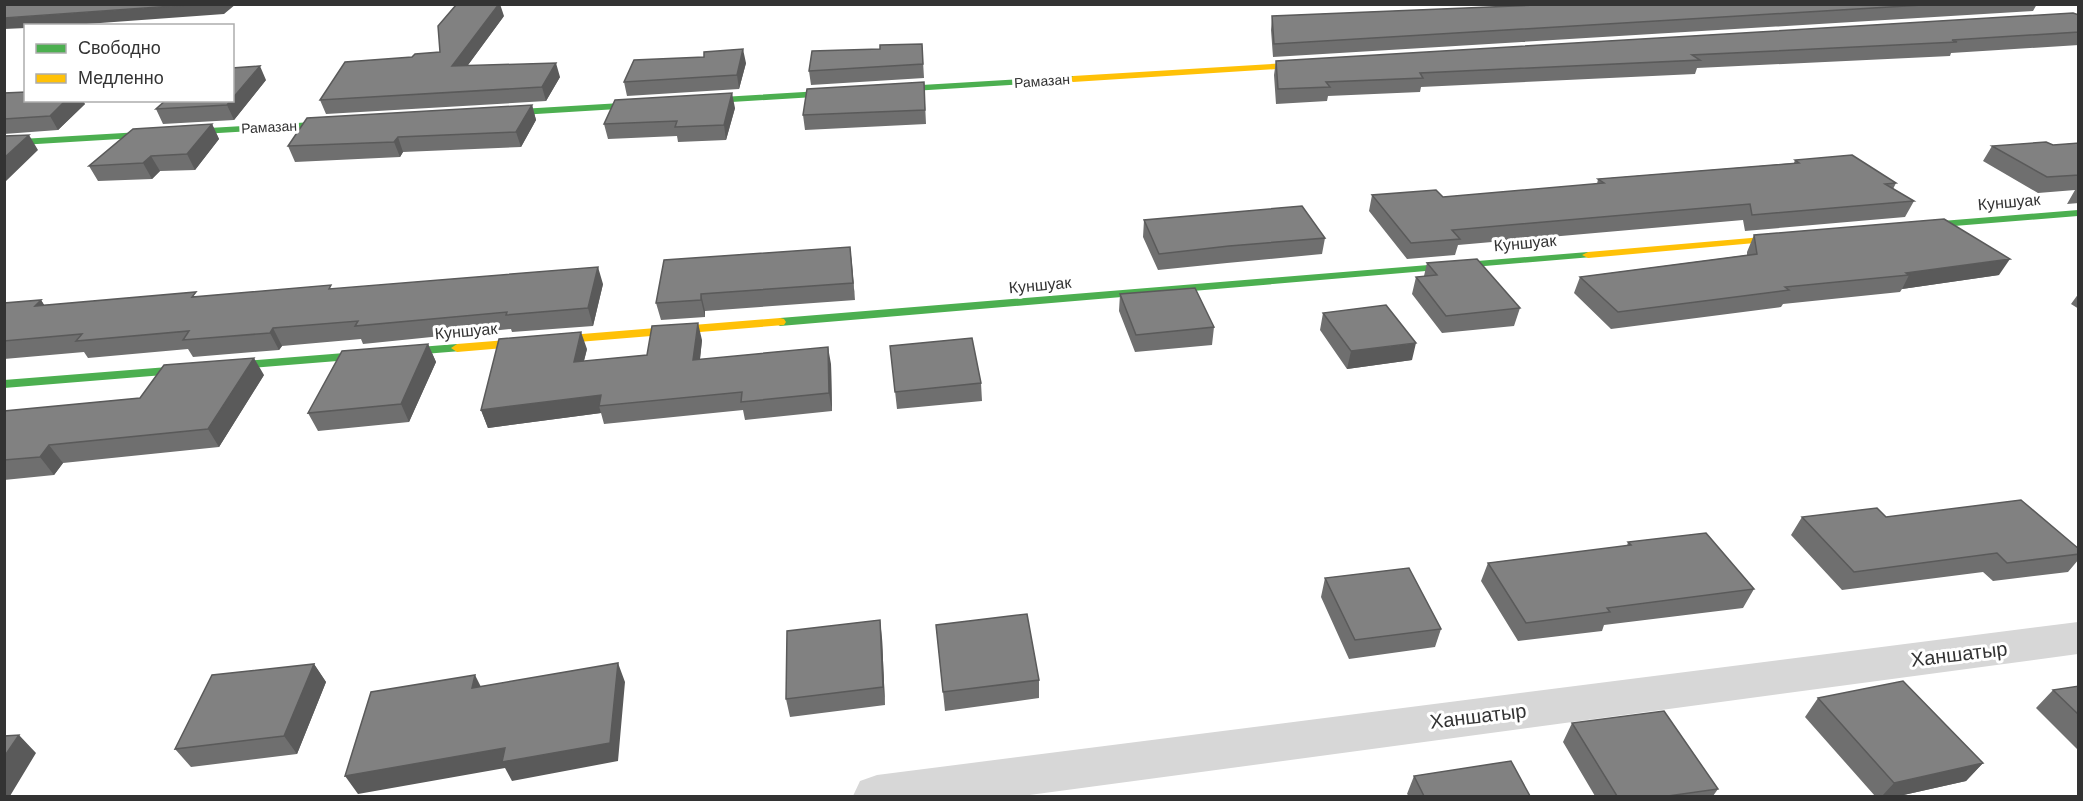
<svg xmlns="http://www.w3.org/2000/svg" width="2083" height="801" font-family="'Work Sans',sans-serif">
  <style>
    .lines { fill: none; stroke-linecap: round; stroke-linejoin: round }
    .street { fill: #d7d7d7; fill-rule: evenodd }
    .fast { fill: #4caf50; fill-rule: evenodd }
    .slow { fill: #ffc107; fill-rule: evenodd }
    .wall { fill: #6f6f6f }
    .shaded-wall { fill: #5a5a5a }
    .building { fill: #818181; stroke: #5a5a5a; stroke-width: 1.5 }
    .labels { text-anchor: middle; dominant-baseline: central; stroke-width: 6; stroke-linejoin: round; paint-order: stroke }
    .far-street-label { font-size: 14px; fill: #333; stroke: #fff }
    .street-label { font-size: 16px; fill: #333; stroke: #fff }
    .near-street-label { font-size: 20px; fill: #333; stroke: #fff }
  </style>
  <rect width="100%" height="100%" fill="#fff"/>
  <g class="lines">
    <!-- street -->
    <path class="street" d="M2078,622V654L1022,796H853L860,781L877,775Z"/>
    <!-- fast -->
    <path class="fast" d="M1073,76L1076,77V81L488,117L483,114L488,111Z
      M347,120L352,123L350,125L4,146V140Z
      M2078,210V216L1905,230L1900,227L1905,224Z
      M1588,252L1592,253V257L780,326L774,322L780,318Z
      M457,344L463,348L461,351L4,388V380Z"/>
    <!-- slow -->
    <path class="slow" d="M1320,61L1323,62V66L1073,82L1069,79L1073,76Z
      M1797,234L1801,235V239L1588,258L1582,255L1588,252Z
      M780,318L784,319L786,322L784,325L457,352L451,348L457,344Z"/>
  </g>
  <!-- wall -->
  <path class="wall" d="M1561,4H2037L2033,11L1273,57L1271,30L1272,16Z
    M2079,15V45L1951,53L1950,56L1697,68L1695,74L1421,87L1420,92L1328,96L1327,101L1276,104L1274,75L1276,61Z
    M504,16L468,65L560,77L546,101L326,114L320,100L412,57L440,52Z
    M922,44L924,78L811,85L809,71L880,49Z
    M746,63L739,89L627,96L624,82Z
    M266,80L234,120L163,124L156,109Z
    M924,82L926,124L805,130L803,115Z
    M4,93L85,104L58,130L4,134Z
    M532,105L536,120L521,147L403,152L400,157L295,162L288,146Z
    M735,108L726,140L678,142L677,136L608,139L604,124Z
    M212,124L219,139L195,170L160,171L152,179L98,181L89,166Z
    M2079,143V203L2067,204L2075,190L2038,193L1983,161L1992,146L2053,145Z
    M1795,160L1896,183L1893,189L1914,201L1905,217L1745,231L1743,220L1458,245L1455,255L1407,259L1369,211L1372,195L1443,197L1597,184L1598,179L1794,163Z
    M1144,220L1325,238L1322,254L1227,263L1158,270L1143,237Z
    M1754,235L1999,275L1902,289L1900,292L1783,304L1781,307L1611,329L1574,293L1580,277L1747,255V252Z
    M850,247L855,300L705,311V317L661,320L656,303Z
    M1427,263L1520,308L1514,326L1442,333L1412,294L1416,277L1424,276Z
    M603,284L593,326L512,332L511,329L363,344L361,339L282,346L279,350L193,357L188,349L88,358L84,352L4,359V303L41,300L44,305L332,289Z
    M2079,293V309L2071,304Z
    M1120,294L1214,327L1212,345L1135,352L1119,311Z
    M1323,313L1412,360L1347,369L1320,330Z
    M702,340L700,359L831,364L832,411L745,420L743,410L604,424L601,413L488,428L481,410L587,349L584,361L647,355Z
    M428,344L436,362L409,422L318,431L308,413Z
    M890,346L981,383L982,401L897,409Z
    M264,375L219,447L63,463L54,475L4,480V411L140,398Z
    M1802,517H1886L2079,549V559L2068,572L1993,581L1983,572L1842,590L1791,535Z
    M1628,542L1754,589L1743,608L1604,625L1602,631L1518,641L1481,581L1488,563L1627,546Z
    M1325,578L1441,629L1435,647L1349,659L1321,597Z
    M936,625L1039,680V698L945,711Z
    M882,638L885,705L790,717L786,699Z
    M314,664L326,682L297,754L191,767L175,749Z
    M2079,686V751L2036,708L2053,690Z
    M1818,698L1983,763L1966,781L1899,796H1875L1805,717Z
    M1572,723L1718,789L1713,796H1595L1563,742Z
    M1414,776L1530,796H1409L1407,794Z"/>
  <!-- shaded-wall -->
  <path class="shaded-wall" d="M201,4H236L224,14L59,26H26V28L4,29V18Z
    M499,4H500L504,16L457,80L452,66Z
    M743,49L746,63L739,89L737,75Z
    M556,63L560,77L546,101L542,87Z
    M260,66L266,80L234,120L227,105L231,100H232V99Z
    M732,93L735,108L726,140L724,125Z
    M66,100H83L85,104L58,130L50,116Z
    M532,105L536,120L521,147L516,132Z
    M212,124L219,139L195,170L187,154Z
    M29,135L38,150L4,183V158Z
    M398,137L403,152L400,157L394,142Z
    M151,156L160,171L152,179L143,163Z
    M850,247L852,264L855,300L853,283Z
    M2010,259L1999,275L1902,289L1909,275L1906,273Z
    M598,267L603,284L593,326L588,308Z
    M701,294L705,311V317L701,300Z
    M41,300L52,317L35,306Z
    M698,323L702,340L698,377L693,360Z
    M273,328L282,346L279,350L270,333Z
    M581,332L587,349L579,379L574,362Z
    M1416,343L1412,360L1347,369L1351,351Z
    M428,344L436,362L409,422L401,404Z
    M828,347L831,364L832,411L829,393Z
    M254,358L264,375L219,447L208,429Z
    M601,395L599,406L601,413L488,428L481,410Z
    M49,445L63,463L54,475L40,457Z
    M880,620L882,638L885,705L883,687Z
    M618,663L625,682L618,761L512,781L505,768L358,794L345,776Z
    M314,664L326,682L297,754L284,736Z
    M475,675L484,693L472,688Z
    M19,735L36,753L10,796H4V757Z
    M1983,763L1966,781L1899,796H1882L1894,783Z"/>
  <!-- building -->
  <path class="building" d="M4,4H201L4,18Z
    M499,4L452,66L556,63L542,87L320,100L345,62L412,57L415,54L440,52L438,26L456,5Z
    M1561,4H1939L1274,44L1272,16Z
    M2073,13L2079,15V32L1952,40L1957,42L1692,55L1700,60L1420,73L1423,78L1326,82L1330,87L1278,89L1276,61Z
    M922,44L923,64L809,71L812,51L880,49V45Z
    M743,49L737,75L624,82L634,60L704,57V52Z
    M260,66L232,99V68Z
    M924,82L925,110L803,115L807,89Z
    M26,92V100H66L50,116L4,119V93Z
    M732,93L724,125L675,127L677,121L604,124L615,100Z
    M166,100H231L227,105L156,109Z
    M532,105L516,132L398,137L394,142L288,146L307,118Z
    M212,124L187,154L151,156L143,163L89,166L133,129Z
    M29,135L4,158V136Z
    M2046,142L2053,145L2079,143V175L2047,177L1992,146Z
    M1852,155L1896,183L1885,184L1914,201L1752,215L1750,204L1452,230L1460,239L1411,243L1372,195L1436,190L1443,197L1604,183L1598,179L1799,163L1795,160Z
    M1302,206L1325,238L1229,246L1159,254L1144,220Z
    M1944,219L2010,259L1906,273L1909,275L1785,287L1789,290L1618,312L1580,277L1757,254L1754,235Z
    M850,247L853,283L701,294V300L656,303L664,260Z
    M1477,259L1520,308L1446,316L1416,277L1437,275L1427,263Z
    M598,267L588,308L506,315L507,312L355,326L358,321L273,328L270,333L183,340L189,331L76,341L82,334L4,341V303L41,300L35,306L196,292L192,297L331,285L329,289Z
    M1195,288L1214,327L1136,335L1120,294Z
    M1386,305L1416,343L1351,351L1323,313Z
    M698,323L693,360L828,347L829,393L741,402L742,392L599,406L601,395L481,410L499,339L581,332L574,362L647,355L652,326Z
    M972,338L981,383L895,392L890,346Z
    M428,344L401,404L308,413L342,351Z
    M254,358L208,429L49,445L40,457L4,460V411L140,398L164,365Z
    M2021,500L2079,549V554L2007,563L1997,553L1854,572L1802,517L1877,508L1886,517Z
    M1706,533L1754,589L1607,608L1610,612L1526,623L1488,563L1631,545L1628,542Z
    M1409,568L1441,629L1355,640L1325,578Z
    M1027,614L1039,680L943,692L936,625Z
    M880,620L883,687L786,699L787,631Z
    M618,663L610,743L502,762L505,748L345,776L371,692L475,675L472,688Z
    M314,664L284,736L175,749L212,675Z
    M1903,681L1983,763L1894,783L1818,698Z
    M2079,686V715L2053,690Z
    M1664,711L1718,789L1668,796H1617L1572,723Z
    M19,735L4,757V736Z
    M1511,761L1530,796H1424L1414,776Z"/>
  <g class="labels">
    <!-- far-street labels -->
    <g class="far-street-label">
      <text transform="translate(1042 81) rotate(-4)">Рамазан</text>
      <text transform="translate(269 127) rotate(-3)">Рамазан</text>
    </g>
    <!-- street labels -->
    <g class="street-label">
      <text transform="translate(2009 202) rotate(-5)">Куншуак</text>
      <text transform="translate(1525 243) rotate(-5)">Куншуак</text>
      <text transform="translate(1040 285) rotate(-5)">Куншуак</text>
      <text transform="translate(466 331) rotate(-5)">Куншуак</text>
    </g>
    <!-- near-street labels -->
    <g class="near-street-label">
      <text transform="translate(1959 654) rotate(-7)">Ханшатыр</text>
      <text transform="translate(1478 716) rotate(-7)">Ханшатыр</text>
    </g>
  </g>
  <!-- border -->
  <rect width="2083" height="801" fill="none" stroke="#333333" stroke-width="12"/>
  <!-- legend -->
  <rect x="24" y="24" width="210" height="78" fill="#ffffff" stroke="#adadad" stroke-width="1.5"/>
  <rect x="36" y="44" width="30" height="9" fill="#4caf50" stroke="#adadad" stroke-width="1.5"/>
  <text x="78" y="54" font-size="18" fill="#333333">Свободно</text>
  <rect x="36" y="74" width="30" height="9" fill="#ffc107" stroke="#adadad" stroke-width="1.5"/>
  <text x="78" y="84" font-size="18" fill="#333333">Медленно</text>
</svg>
